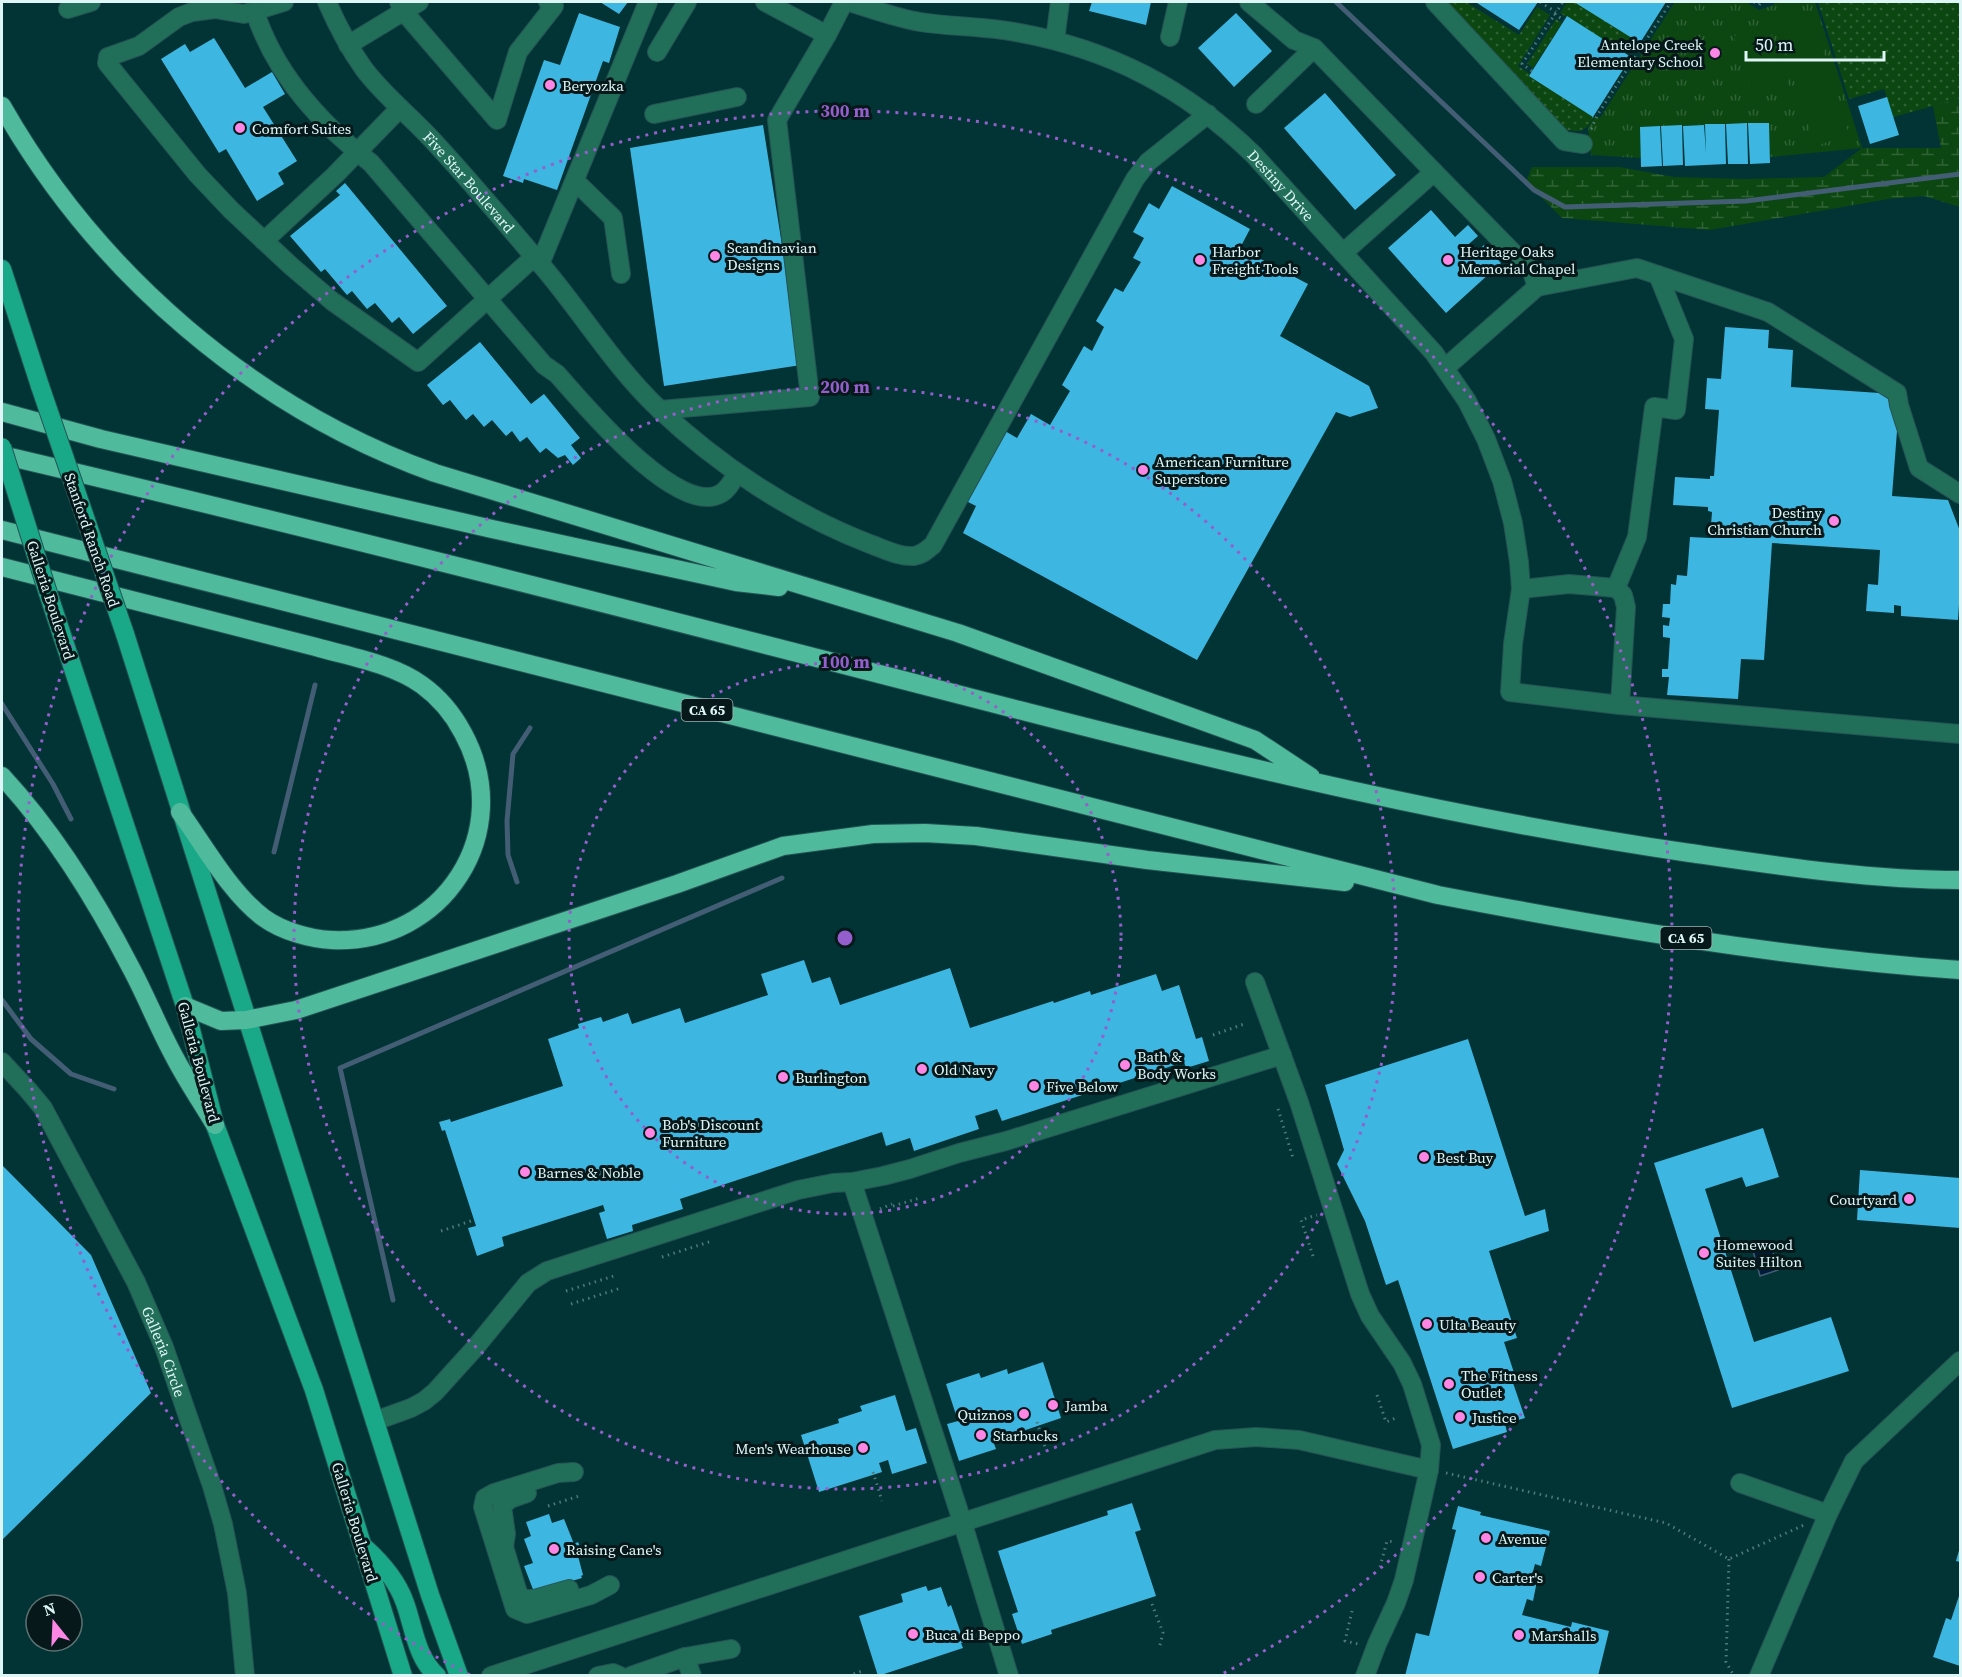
<svg xmlns="http://www.w3.org/2000/svg" width="1962" height="1677" font-family="'Source Serif 4',serif">
  <style>
    .grass { fill: url(#grass-dots) }
    .wetland { fill: url(#wetland-marsh) }
    .park { fill: url(#park-tufts) }
    .pitch { fill: #0c4711 }
    .water { fill: #001c3d; stroke: #435d75; stroke-width: 1.5 }
    .lines { fill: none; stroke-linecap: round; stroke-linejoin: round }
    .stream { stroke: #435d75; stroke-width: 5 }
    .building { fill: #3db7e2 }
    .minor-casing { stroke: #255354; stroke-width: 20 }
    .major-casing { stroke: #255354; stroke-width: 20 }
    .highway-casing { stroke: #255354; stroke-width: 20 }
    .path { stroke: #50797a; stroke-width: 3; stroke-dasharray: 1.5 4.5; stroke-linecap: butt }
    .minor { stroke: #216e59; stroke-width: 18 }
    .major { stroke: #19a988; stroke-width: 18 }
    .highway { stroke: #50bb9c; stroke-width: 18 }
    .major-bridge-casing { stroke: #255354; stroke-width: 20; stroke-linecap: butt }
    .major-bridge { stroke: #19a988; stroke-width: 18 }
    .ring { fill: none; stroke: #945ecd; stroke-width: 3; stroke-dasharray: 3 6 }
    .poi-dot { fill: #fc86e4; stroke: #061819; stroke-width: 2 }
    .labels { text-anchor: middle; dominant-baseline: central; stroke-width: 6; stroke-linejoin: round; paint-order: stroke }
    .shield { fill: #061819; stroke: #9eb3b4; stroke-width: 1.5 }
    .shield-label { font-size: 14px; font-weight: bold; fill: #dff6f7 }
    .poi-label { font-size: 15px; fill: #dff6f7; stroke: #061819; text-anchor: start }
    .street-label { font-size: 15px; fill: #dff6f7; stroke: #061819 }
    .centre { fill: #945ecd; stroke: #061819; stroke-width: 3 }
    .ring-label { font-size: 18px; text-anchor: middle; font-weight: bold; fill: #945ecd; stroke: #061819; stroke-width: 6; stroke-linejoin: round; paint-order: stroke }
  </style>
  <defs>
    <pattern id="grass-dots" width="8" height="8" patternUnits="userSpaceOnUse" patternTransform="scale(1.5)"><rect width="8" height="8" fill="#0c4711"/><path d="M2 2h.1M6 6h.1" fill="none" stroke="#2f6234" stroke-width="1.8" stroke-linecap="round"/></pattern>
    <pattern id="wetland-marsh" width="20" height="14" patternUnits="userSpaceOnUse" patternTransform="scale(1.5)"><rect width="20" height="14" fill="#0c4711"/><path d="M1 5h8M5 5V1M11 12h8M15 12V8" fill="none" stroke="#2f6234"/></pattern>
    <pattern id="park-tufts" width="24" height="20" patternUnits="userSpaceOnUse" patternTransform="scale(1.5)"><rect width="24" height="20" fill="#0c4711"/><path d="M3 7l-1-3M5 7V3M7 7l1-3M15 17l-1-3M17 17v-4M19 17l1-3" fill="none" stroke="#2f6234"/></pattern>
  </defs>
  <rect width="100%" height="100%" fill="#023435"/>
  <!-- grass -->
  <path class="grass" d="M1447,2H1466L1519,35L1537,7L1550,15L1518,66L1530,74L1529,76L1594,117C1584,134 1578,133 1560,128Z
    M1567,2H1580L1634,39L1625,54L1560,13Z
    M1818,2H1960V104L1959,99L1893,117L1884,89L1849,99Z
    M1556,19L1562,23L1533,68L1527,64Z"/>
  <!-- wetland -->
  <path class="wetland" d="M1959,99L1960,207L1924,196L1888,199L1710,230L1562,218L1526,182L1532,167H1619L1674,177L1745,179L1824,177L1862,148H1941L1933,106Z"/>
  <!-- park -->
  <path class="park" d="M1675,2H1746L1759,10L1774,5V2H1815L1862,148L1770,157L1768,123L1640,127L1641,158L1591,155L1588,127L1596,116L1600,118Z"/>
  <!-- pitch -->
  <path class="pitch" d="M1810,12L1829,74L1796,85L1776,22Z
    M1768,25L1788,87L1754,99L1734,36Z
    M1830,76L1849,135L1815,146L1797,87Z"/>
  <!-- water -->
  <path class="water" d="M1770,1242L1778,1270L1760,1276L1752,1247Z"/>
  <g class="lines">
    <!-- stream -->
    <path class="stream" d="M1336,2L1534,190L1565,207L1746,201L1960,174
      M2,704L53,784L71,819
      M274,852L315,685
      M517,882L508,855L507,821L513,754L530,728
      M2,1000L31,1039L71,1074L114,1089
      M393,1300L340,1068L782,878"/>
  </g>
  <!-- building -->
  <path class="building" d="M600,2H628L619,14Z
    M1092,2H1151L1146,25L1089,11Z
    M1478,2H1538L1519,30L1477,3Z
    M1574,2H1666L1640,43Z
    M579,13L620,27L609,63L603,61L557,190L524,179L523,183L503,176L544,60L560,65Z
    M1236,13L1272,51L1234,87L1198,48Z
    M1567,16L1631,57L1593,117L1529,76Z
    M214,38L245,88L272,72L285,94L263,107L297,161L278,173L284,184L257,201L226,149L219,153L161,59L185,44L190,52Z
    M1325,93L1396,175L1355,210L1284,128Z
    M1887,97L1899,135L1870,144L1858,106Z
    M1747,123L1748,164H1728L1726,124Z
    M1748,123H1769L1770,163L1750,164Z
    M1705,124H1725L1726,164L1685,166L1683,126L1704,125L1706,153Z
    M763,125L801,365L664,386L630,148Z
    M1682,125L1683,165L1663,166L1661,126Z
    M1660,126L1662,166L1641,167L1640,127Z
    M345,183L447,306L413,334L399,317L392,323L375,303L367,309L352,291L347,295L325,269L321,272L290,236L340,195L336,191Z
    M1172,186L1250,229L1240,248L1308,284L1280,336L1369,386L1378,408L1350,417L1336,412L1197,660L963,533L976,506L966,501L1005,431L1017,438L1031,414L1050,425L1070,391L1062,385L1084,346L1092,351L1104,327L1096,321L1115,288L1123,292L1141,262L1133,258L1144,238L1133,232L1149,203L1159,209Z
    M1431,210L1455,237L1468,225L1478,236L1463,249L1471,257L1484,245L1501,263L1446,313L1388,248Z
    M1725,327L1769,330L1768,348L1793,350L1791,387L1894,394L1899,405L1892,496L1948,500L1960,531V590L1958,620L1901,616V606L1894,605V613L1866,611L1868,584L1878,585L1880,550L1772,543L1764,660L1741,659L1738,699L1667,695L1669,677H1662V669H1668L1670,638L1663,637V625L1669,626L1670,618L1662,617L1663,604H1670L1671,584L1676,585L1677,575L1687,576L1690,537L1710,538L1712,512L1708,511V507L1673,505L1675,477L1710,479V476H1714L1719,410L1705,409L1707,378L1721,379Z
    M480,342L531,404L544,394L580,438L571,445L581,458L573,465L565,455L558,458L546,448L540,453L527,437L520,442L512,431L506,436L492,420L484,427L473,414L466,420L450,400L443,405L427,385Z
    M804,960L812,983L830,977L840,1005L950,968L970,1028L1053,1001L1054,1003L1090,991L1091,995L1156,974L1162,991L1179,985L1196,1039L1202,1037L1209,1061L1186,1068L1184,1062L1002,1121L997,1109L975,1116L979,1129L914,1151L910,1138L886,1146L882,1132L680,1199L683,1209L632,1225L633,1231L607,1239L599,1213L605,1211L603,1205L502,1237L504,1246L477,1256L468,1228L476,1226L445,1130L442,1131L439,1122L450,1119L451,1122L563,1086L548,1039L579,1028L578,1024L601,1017L603,1022L628,1013L632,1024L680,1008L685,1023L768,995L761,974Z
    M1468,1039L1525,1216L1545,1209L1549,1231L1489,1251L1517,1338L1504,1342L1516,1379L1512,1380L1525,1418L1505,1424L1507,1432L1453,1449L1398,1280L1386,1285L1365,1221L1337,1164L1344,1150L1325,1085Z
    M1763,1128L1779,1177L1746,1187L1742,1177L1705,1189L1754,1342L1831,1317L1849,1371L1732,1408L1654,1163Z
    M2,1165L91,1255L151,1393L2,1540Z
    M1860,1170L1960,1178V1228L1857,1220Z
    M1043,1362L1061,1418L993,1441L996,1449L959,1461L947,1424L958,1421L946,1384L979,1373L981,1378L1007,1369L1008,1374Z
    M895,1395L906,1431L916,1428L927,1463L892,1474L888,1460L879,1463L882,1472L819,1492L801,1435L839,1423L838,1419L862,1411L860,1406Z
    M1132,1503L1141,1530L1135,1532L1156,1596L1051,1630L1052,1634L1022,1644L1012,1614L1018,1612L998,1551L1108,1515L1107,1511Z
    M1458,1506L1481,1512L1480,1515L1550,1531L1541,1566L1535,1564L1531,1579L1537,1581L1533,1601L1527,1599L1522,1615L1571,1627L1572,1622L1609,1631L1598,1676H1405L1416,1633L1429,1636L1456,1530L1452,1529Z
    M549,1514L552,1523L564,1519L574,1544L578,1542L583,1554L578,1556L583,1575L581,1576L582,1578L534,1592L524,1566L533,1563L524,1539L531,1536L526,1522Z
    M1960,1547V1562L1956,1561Z
    M926,1586L928,1591L941,1587L948,1607L951,1605L964,1642L961,1643L963,1648L878,1676L859,1616L903,1602L901,1594Z
    M1960,1593V1666L1933,1657L1946,1618L1951,1620Z"/>
  <g class="lines">
    <defs>
      <g id="minor">
        <path d="M284,2L244,14L215,9L192,12L179,17L139,46L108,57L107,63L197,174L231,210L291,266L332,301L418,362L534,257"/>
        <path id="s1" d="M327,2C337,25 349,48 364,69C385,97 413,118 436,144C473,184 508,226 543,267C582,313 614,366 658,408C718,465 792,514 870,544C884,549 899,557 914,556C922,555 927,550 933,545L1135,179L1148,162L1208,114"/>
        <path d="M399,2L404,12L497,120L518,52L554,6L548,2"/>
        <path d="M765,2L827,35"/>
        <path id="s2" d="M849,2C872,9 896,18 920,22C951,27 984,26 1015,32C1110,49 1185,88 1254,155L1434,353L1467,401L1486,439L1502,481L1513,523L1519,562L1521,589L1513,644L1510,692L1620,705L1960,734"/>
        <path d="M1249,2L1294,40L1314,48"/>
        <path d="M1435,2L1564,141L1583,144"/>
        <path d="M68,9L91,2"/>
        <path d="M255,12C275,74 321,124 371,163L544,365L557,374C584,404 677,517 720,494C728,490 733,480 737,473"/>
        <path d="M1170,37L1178,2"/>
        <path d="M1055,40L1060,2"/>
        <path d="M348,45L419,2"/>
        <path d="M657,52L687,2"/>
        <path d="M1256,104L1314,48L1434,172"/>
        <path d="M654,114L737,97"/>
        <path d="M575,181L613,218L621,274"/>
        <path d="M264,241L335,175L400,108"/>
        <path d="M1343,253L1434,172L1532,272L1537,287L1637,268L1768,312L1897,393L1899,405L1919,468L1960,494"/>
        <path d="M540,264L648,2"/>
        <path d="M1445,368L1537,287"/>
        <path d="M660,410L810,397L777,120L827,35L844,2"/>
        <path d="M1616,588L1637,537L1654,407L1676,410L1684,339L1658,275"/>
        <path d="M1521,589L1569,584L1616,588L1623,595L1626,607L1620,705"/>
        <path d="M1255,982L1299,1102L1360,1294L1370,1316L1402,1363L1412,1384L1431,1445L1429,1470L1404,1580L1396,1603L1377,1644L1365,1676"/>
        <path id="s3" d="M2,1062L28,1090L43,1108L136,1282L164,1347L212,1486L223,1524L237,1593L245,1676"/>
        <path d="M852,1182L962,1521L1009,1676"/>
        <path d="M375,1421L411,1408L424,1401L435,1392L474,1349L528,1283L547,1271L798,1190L833,1183L852,1182L883,1176L910,1169L959,1153L1006,1141L1282,1055"/>
        <path d="M574,1472L558,1473L494,1493L485,1498L483,1507L515,1609L527,1614L591,1595L610,1585"/>
        <path d="M1740,1483L1828,1514"/>
        <path d="M527,1493L510,1499L502,1506L506,1534L504,1547L518,1593L523,1599H534L569,1589"/>
        <path d="M685,1657L692,1676"/>
        <path d="M491,1676L1215,1440L1256,1437L1299,1440L1429,1470"/>
        <path d="M598,1676L613,1673L620,1676"/>
        <path d="M631,1676L685,1657L731,1649"/>
        <path d="M1759,1676L1828,1514L1854,1461L1960,1361"/>
      </g>
      <path id="major" d="M2,269L40,386
        M48,593L185,1006L215,1125L314,1390L403,1676
        M125,634L430,1595L459,1676
        M364,1547C382,1563 397,1580 405,1603C414,1628 416,1657 437,1676"/>
      <path id="highway" d="M2,106C97,273 253,408 435,473L958,633L1255,740L1311,777
        M2,412L101,439L492,529L736,582L779,587
        M2,455C342,535 681,623 1019,710C1241,767 1463,820 1690,853C1779,866 1870,880 1960,880
        M2,530L1438,895C1610,928 1785,958 1960,970
        M2,567L316,647C351,657 393,664 422,685C440,698 453,714 463,733C517,832 443,945 332,940C310,939 282,931 264,918C231,894 204,845 180,812
        M2,776C54,832 96,900 131,968C147,998 159,1029 175,1058C187,1081 202,1103 215,1125
        M185,1006L221,1021L246,1020L296,1010L677,884L783,846L873,834L925,833L976,836L1147,860L1345,882"/>
    </defs>
    <!-- minor casing -->
    <use href="#minor" class="minor-casing"/>
    <!-- major casing -->
    <use href="#major" class="major-casing"/>
    <!-- highway casing -->
    <use href="#highway" class="highway-casing"/>
    <!-- path -->
    <path class="path" d="M1540,2L1556,12
      M1754,2L1759,5L1761,2
      M1554,14L1564,20
      M1532,71L1522,64L1563,2
      M1591,129L1598,114L1671,2
      M1213,1035L1244,1024
      M1278,1109L1293,1158
      M893,1206L920,1198
      M880,1209L892,1204
      M441,1231L471,1221
      M1313,1256L1301,1220L1317,1215
      M662,1257L712,1241
      M566,1291L617,1275
      M571,1304L621,1288
      M1377,1395L1386,1422L1396,1418
      M1037,1422L1045,1447
      M873,1472L882,1501
      M1446,1473L1666,1523L1729,1559L1804,1525
      M548,1506L582,1495
      M1729,1559L1726,1662L1734,1676
      M1380,1567L1387,1541L1395,1542
      M1152,1604L1163,1633L1159,1649
      M1352,1611L1345,1641L1358,1644
      M848,1676L865,1670"/>
    <!-- minor -->
    <use href="#minor" class="minor"/>
    <!-- major -->
    <use href="#major" class="major"/>
    <!-- highway -->
    <use href="#highway" class="highway"/>
    <defs>
      <path id="major-bridge" d="M40,386L125,634
        M2,447L48,593"/>
    </defs>
    <!-- major-bridge casing -->
    <use href="#major-bridge" class="major-bridge-casing"/>
    <!-- major-bridge -->
    <use href="#major-bridge" class="major-bridge"/>
  </g>
  <!-- distance rings -->
  <g class="ring">
    <circle cx="845" cy="938" r="276"/>
    <circle cx="845" cy="938" r="551"/>
    <path d="M470 1675A827 827 0 1 1 1220 1675"/>
  </g>
  <!-- markers -->
  <g class="poi-dot">
    <circle cx="1715" cy="53" r="6"/>
    <circle cx="550" cy="85" r="6"/>
    <circle cx="240" cy="128" r="6"/>
    <circle cx="715" cy="256" r="6"/>
    <circle cx="1200" cy="260" r="6"/>
    <circle cx="1448" cy="260" r="6"/>
    <circle cx="1143" cy="470" r="6"/>
    <circle cx="1834" cy="521" r="6"/>
    <circle cx="1125" cy="1065" r="6"/>
    <circle cx="922" cy="1069" r="6"/>
    <circle cx="783" cy="1077" r="6"/>
    <circle cx="1034" cy="1086" r="6"/>
    <circle cx="650" cy="1133" r="6"/>
    <circle cx="1424" cy="1157" r="6"/>
    <circle cx="525" cy="1172" r="6"/>
    <circle cx="1909" cy="1199" r="6"/>
    <circle cx="1704" cy="1253" r="6"/>
    <circle cx="1427" cy="1324" r="6"/>
    <circle cx="1449" cy="1384" r="6"/>
    <circle cx="1053" cy="1405" r="6"/>
    <circle cx="1024" cy="1414" r="6"/>
    <circle cx="1460" cy="1417" r="6"/>
    <circle cx="981" cy="1435" r="6"/>
    <circle cx="863" cy="1448" r="6"/>
    <circle cx="1486" cy="1538" r="6"/>
    <circle cx="554" cy="1549" r="6"/>
    <circle cx="1480" cy="1577" r="6"/>
    <circle cx="913" cy="1634" r="6"/>
    <circle cx="1519" cy="1635" r="6"/>
  </g>
  <g class="labels">
    <!-- shield labels -->
    <g class="shield">
      <rect x="681.5" y="699" width="51" height="22" rx="4.5"/>
      <rect x="1660.5" y="927" width="51" height="22" rx="4.5"/>
    </g>
    <g class="shield-label">
      <text x="707" y="710">CA 65</text>
      <text x="1686" y="938">CA 65</text>
    </g>
    <!-- poi labels -->
    <g class="poi-label">
      <text x="1703" y="44" text-anchor="end">Antelope Creek<tspan x="1703" dy="17">Elementary School</tspan></text>
      <text x="562" y="85">Beryozka</text>
      <text x="252" y="128">Comfort Suites</text>
      <text x="727" y="247">Scandinavian<tspan x="727" dy="17">Designs</tspan></text>
      <text x="1212" y="251">Harbor<tspan x="1212" dy="17">Freight Tools</tspan></text>
      <text x="1460" y="251">Heritage Oaks<tspan x="1460" dy="17">Memorial Chapel</tspan></text>
      <text x="1155" y="461">American Furniture<tspan x="1155" dy="17">Superstore</tspan></text>
      <text x="1822" y="512" text-anchor="end">Destiny<tspan x="1822" dy="17">Christian Church</tspan></text>
      <text x="1137" y="1056">Bath &amp;<tspan x="1137" dy="17">Body Works</tspan></text>
      <text x="934" y="1069">Old Navy</text>
      <text x="795" y="1077">Burlington</text>
      <text x="1046" y="1086">Five Below</text>
      <text x="662" y="1124">Bob's Discount<tspan x="662" dy="17">Furniture</tspan></text>
      <text x="1436" y="1157">Best Buy</text>
      <text x="537" y="1172">Barnes &amp; Noble</text>
      <text x="1897" y="1199" text-anchor="end">Courtyard</text>
      <text x="1716" y="1244">Homewood<tspan x="1716" dy="17">Suites Hilton</tspan></text>
      <text x="1439" y="1324">Ulta Beauty</text>
      <text x="1461" y="1375">The Fitness<tspan x="1461" dy="17">Outlet</tspan></text>
      <text x="1065" y="1405">Jamba</text>
      <text x="1012" y="1414" text-anchor="end">Quiznos</text>
      <text x="1472" y="1417">Justice</text>
      <text x="993" y="1435">Starbucks</text>
      <text x="851" y="1448" text-anchor="end">Men's Wearhouse</text>
      <text x="1498" y="1538">Avenue</text>
      <text x="566" y="1549">Raising Cane's</text>
      <text x="1492" y="1577">Carter's</text>
      <text x="925" y="1634">Buca di Beppo</text>
      <text x="1531" y="1635">Marshalls</text>
    </g>
    <!-- street labels -->
    <g class="street-label">
      <text stroke="none"><textPath href="#s1" startOffset="231">Five Star Boulevard</textPath></text>
      <text stroke="none"><textPath href="#s2" startOffset="483">Destiny Drive</textPath></text>
      <text transform="translate(92 540) rotate(71)">Stanford Ranch Road</text>
      <text transform="translate(51 600) rotate(72)">Galleria Boulevard</text>
      <text transform="translate(199 1062) rotate(75)">Galleria Boulevard</text>
      <text stroke="none"><textPath href="#s3" startOffset="334">Galleria Circle</textPath></text>
      <text transform="translate(355 1522) rotate(73)">Galleria Boulevard</text>
    </g>
  </g>
  <circle cx="845" cy="938" r="9" class="centre"/>
  <g class="ring-label">
    <text x="845" y="117">300 m</text>
    <text x="845" y="393">200 m</text>
    <text x="845" y="668">100 m</text>
  </g>
  <!-- border -->
  <rect width="1962" height="1677" fill="none" stroke="#dff6f7" stroke-width="6"/>
  <!-- north arrow -->
  <g transform="translate(54 1623) rotate(342)"><circle r="28" fill="#061819" stroke="#5d7172" stroke-width="1.5"/>
  <path d="M0-4.5L10 22L0 15L-10 22Z" fill="#fc86e4"/>
  <text y="-9" font-size="16" font-weight="bold" text-anchor="middle" fill="#dff6f7">N</text>
  </g>
  <!-- scale -->
  <path d="M1746 51v9h138v-9" fill="none" stroke="#dff6f7" stroke-width="3"/>
  <text x="1755" y="51" font-size="18" fill="#dff6f7" stroke="#061819" stroke-width="4.5" paint-order="stroke">50 m</text>
</svg>
